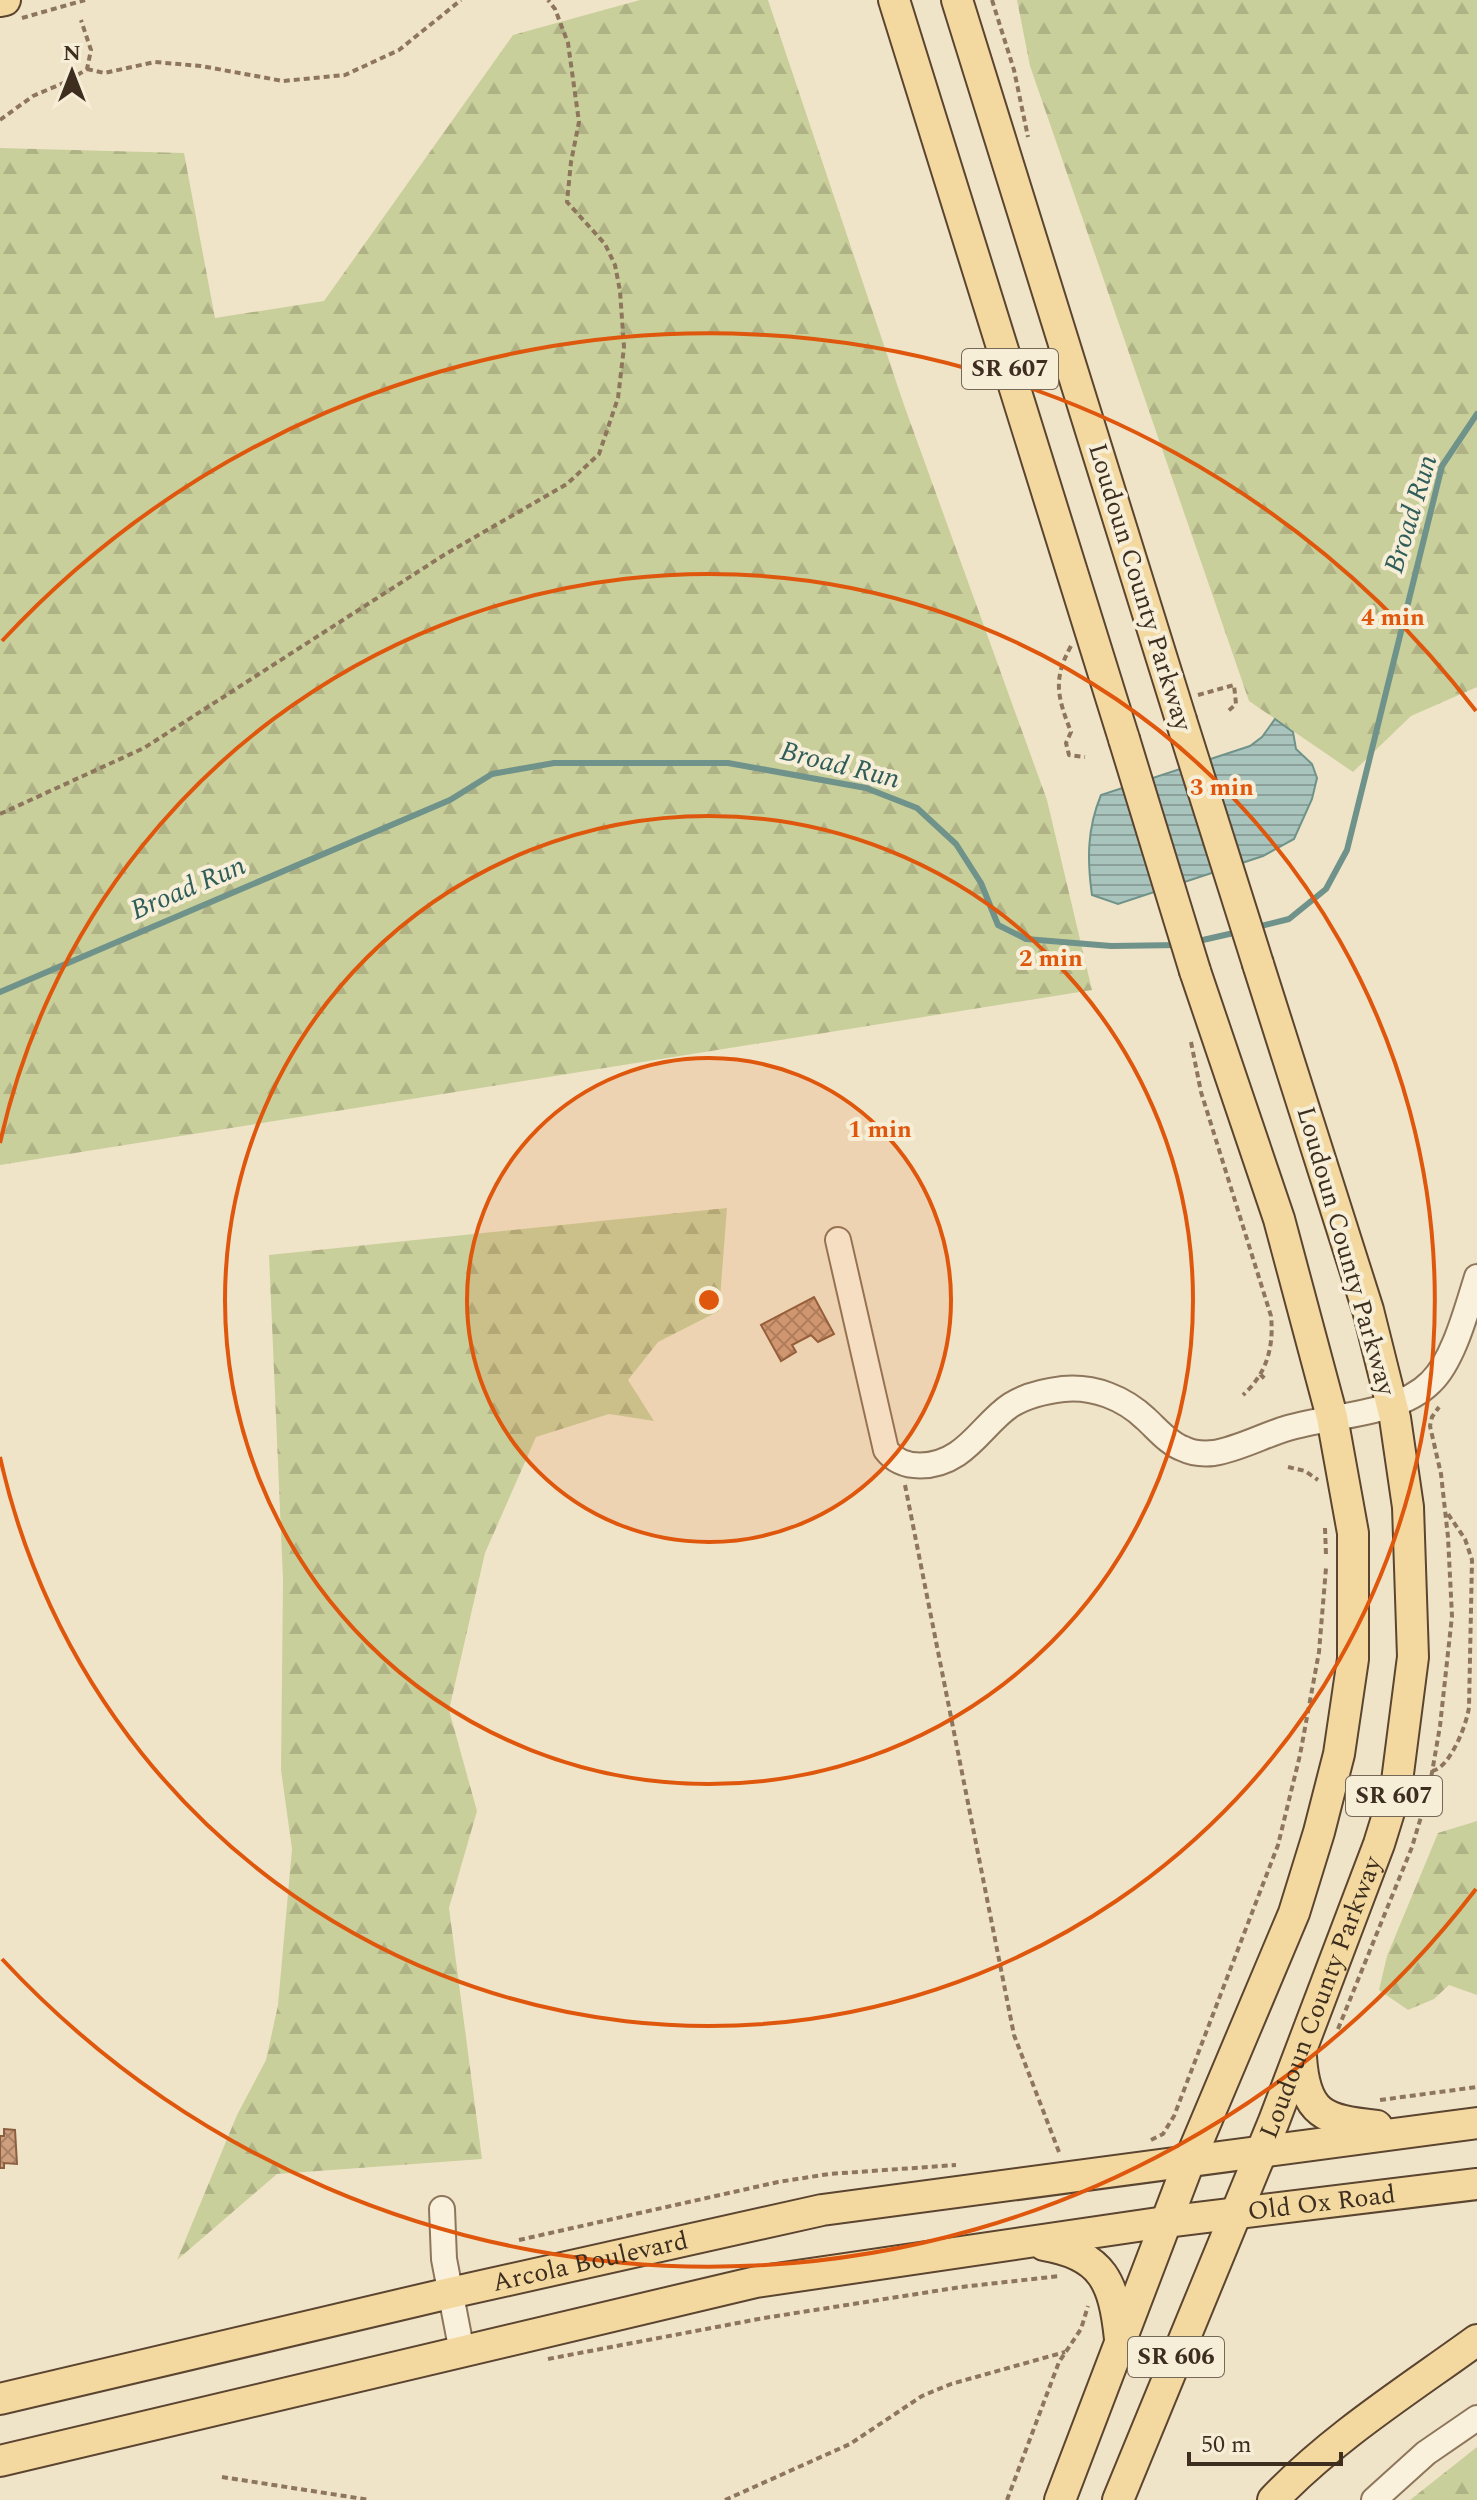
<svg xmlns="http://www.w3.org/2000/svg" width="1477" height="2500" font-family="Spectral,serif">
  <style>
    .forest { fill: url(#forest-firs) }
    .water { fill: url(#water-rules); stroke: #6f938a; stroke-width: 2 }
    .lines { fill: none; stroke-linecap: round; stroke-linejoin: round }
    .stream { stroke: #6f938a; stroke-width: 6 }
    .building { fill: url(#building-cross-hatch); stroke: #8d5f41; stroke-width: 2 }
    .minor-casing { stroke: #8d765c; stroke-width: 28 }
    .major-casing { stroke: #5b4430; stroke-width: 34 }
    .path { stroke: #8d765c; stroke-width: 4; stroke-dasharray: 6 4; stroke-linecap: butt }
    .minor { stroke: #faf1dc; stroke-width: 24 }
    .major { stroke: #f3d9a0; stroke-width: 30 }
    .major-bridge-casing { stroke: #5b4430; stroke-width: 34; stroke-linecap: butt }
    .major-bridge { stroke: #f3d9a0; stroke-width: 30 }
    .ring { fill: none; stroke: #df570d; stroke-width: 4 }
    .labels { text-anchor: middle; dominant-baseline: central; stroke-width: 8; stroke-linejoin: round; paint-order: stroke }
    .shield { fill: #f7eed8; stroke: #756857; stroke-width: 2 }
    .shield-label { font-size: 24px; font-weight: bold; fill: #3d2e20 }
    .street-label { font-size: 26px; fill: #3d2e20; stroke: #f7eed8 }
    .water-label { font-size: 28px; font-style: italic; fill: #2f5d5a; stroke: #f7eed8 }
    .centre { fill: #df570d; stroke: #f7eed8; stroke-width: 4 }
    .ring-label { font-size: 24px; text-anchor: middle; font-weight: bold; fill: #df570d; stroke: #f7eed8; stroke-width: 8; stroke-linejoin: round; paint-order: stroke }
  </style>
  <defs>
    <pattern id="forest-firs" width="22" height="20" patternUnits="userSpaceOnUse" patternTransform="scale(2)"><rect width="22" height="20" fill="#c9cf9b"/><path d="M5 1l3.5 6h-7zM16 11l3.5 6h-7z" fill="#aeb285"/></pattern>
    <pattern id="water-rules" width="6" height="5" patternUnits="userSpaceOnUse" patternTransform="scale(2)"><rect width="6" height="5" fill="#a9c4bc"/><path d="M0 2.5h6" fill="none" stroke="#8ba098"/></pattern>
    <pattern id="building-cross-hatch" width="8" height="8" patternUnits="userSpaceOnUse" patternTransform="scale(2)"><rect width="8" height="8" fill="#cf9f7d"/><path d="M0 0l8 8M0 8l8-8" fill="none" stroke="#a98266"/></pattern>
  </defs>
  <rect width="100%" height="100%" fill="#f0e4c8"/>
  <!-- forest -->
  <path class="forest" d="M640,0H768L904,405L1047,800L1092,990L0,1165V148L184,153L215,318L324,301L513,35Z
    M1017,0H1477V687L1411,716L1353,772L1249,701L1030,66Z
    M727,1208L719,1311L658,1342L628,1380L654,1421L609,1414L536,1437L485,1553L449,1710L477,1811L449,1908L482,2159L277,2174L177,2260L237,2115L266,2060L278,2005L292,1849L281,1770L283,1579L269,1255Z
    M1477,1821V1995L1449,1985L1434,1999L1408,2010L1379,1990L1387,1956L1438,1833Z
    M1477,2447V2500H1410Z"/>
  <!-- water -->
  <path class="water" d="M1275,719L1293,732L1296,749L1312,764L1317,778L1312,799L1294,839L1263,856L1118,904L1092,895C1087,860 1087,829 1101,795L1250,746L1262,737Z"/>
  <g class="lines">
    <!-- stream -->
    <path class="stream" d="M1257,927L1289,919L1326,889L1347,850L1442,466L1477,414
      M1194,942L1238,932
      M0,992L450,800L492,774L554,763H728L866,788L917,808L956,844L981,883L998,925L1026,939L1111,946L1180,945"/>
  </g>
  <!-- building -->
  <path class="building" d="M814,1297L834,1334L818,1342L811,1335L792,1345L796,1352L781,1361L761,1325Z
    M4,2129L15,2130L17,2164L4,2163V2168H0V2136H4Z"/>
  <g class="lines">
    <defs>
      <path id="minor" d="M838,1240L886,1450C903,1472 936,1468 957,1454C978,1440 991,1418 1011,1405C1027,1395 1046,1391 1063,1389C1094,1386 1124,1398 1146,1419C1157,1429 1169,1444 1184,1449C1192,1453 1204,1454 1214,1453C1239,1449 1264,1435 1288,1428C1332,1415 1399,1415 1431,1382C1454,1360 1467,1308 1477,1277
        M442,2209L444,2259L462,2352
        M1374,2500L1426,2453L1477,2418"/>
      <g id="major">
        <path d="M894,0L1124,739"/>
        <path d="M957,0L1181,720"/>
        <path d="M0,1L5,0"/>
        <path d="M1301,2057C1305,2115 1324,2120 1377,2126"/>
        <path d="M1044,2245C1103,2255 1114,2282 1120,2339"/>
        <path id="s1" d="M0,2399L450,2293L822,2210L1477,2123"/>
        <path id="s2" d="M0,2461L756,2282L1165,2222L1477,2184"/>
        <path d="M1060,2500L1189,2162L1294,1913L1319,1832L1339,1754L1353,1659V1533L1332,1417L1279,1219L1195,971"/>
        <path id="s3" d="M1118,2500L1274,2121L1379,1844L1396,1789L1413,1657L1408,1507L1395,1418L1368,1310L1258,964"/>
        <path d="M1273,2500C1332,2438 1408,2390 1477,2340"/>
      </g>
    </defs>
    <!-- minor casing -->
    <use href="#minor" class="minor-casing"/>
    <!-- major casing -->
    <use href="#major" class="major-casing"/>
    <!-- path -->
    <path class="path" d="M992,0L1014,70L1028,137
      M22,18L85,0
      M87,69L104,73L155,62L201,66L283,81L345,75L399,50L461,0
      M0,120L33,96L68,81L87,69L91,50L81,20
      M1071,646C1052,680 1058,698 1071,732L1066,743L1069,755L1085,757
      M1198,695L1234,685L1236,704L1226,713
      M0,814L144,748L444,555L567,484L599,454L618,398L624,347L620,291L615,265L605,244L567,202L571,162L579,122L568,43L555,9L548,0
      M1191,1042L1201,1092L1271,1316C1274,1347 1267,1373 1243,1395
      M1260,1374L1267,1381
      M1288,1467L1305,1471L1318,1480
      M905,1485L1014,2035L1059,2152
      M1325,1528L1326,1555
      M1432,1771C1450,1768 1467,1724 1469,1707L1472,1560L1465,1539L1446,1511
      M1338,2029L1412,1847L1429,1790L1440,1726L1452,1616L1448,1537L1441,1474L1430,1426L1432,1417L1439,1407
      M1380,2100L1477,2087
      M1151,2140L1163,2134L1174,2116L1278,1845L1300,1755L1319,1652L1326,1568
      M519,2240L778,2182L829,2174L956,2165
      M548,2359L764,2318L961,2287L1060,2276
      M222,2477L370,2500
      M725,2500L850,2444L922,2396L951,2384L1065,2352
      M1007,2500L1059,2362L1081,2329L1088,2306"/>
    <!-- minor -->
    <use href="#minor" class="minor"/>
    <!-- major -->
    <use href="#major" class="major"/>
    <defs>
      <path id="major-bridge" d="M1181,720L1258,964
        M1124,739L1195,971"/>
    </defs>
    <!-- major-bridge casing -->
    <use href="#major-bridge" class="major-bridge-casing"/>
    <!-- major-bridge -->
    <use href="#major-bridge" class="major-bridge"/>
  </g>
  <!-- distance rings -->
  <circle cx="709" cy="1300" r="242" fill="#df570d" fill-opacity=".12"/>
  <g class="ring">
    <circle cx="709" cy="1300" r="242"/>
    <circle cx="709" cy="1300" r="484"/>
    <path d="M0 1143A726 726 0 1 1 0 1457"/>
    <path d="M1476 1889A967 967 0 0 1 2 1959M2 641A967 967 0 0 1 1476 711"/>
  </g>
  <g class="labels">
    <!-- shield labels -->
    <g class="shield">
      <rect x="962" y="349" width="96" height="40" rx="6"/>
      <rect x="1346" y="1776" width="96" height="40" rx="6"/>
      <rect x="1128" y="2337" width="96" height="40" rx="6"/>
    </g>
    <g class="shield-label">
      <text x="1010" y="369">SR 607</text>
      <text x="1394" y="1796">SR 607</text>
      <text x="1176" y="2357">SR 606</text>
    </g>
    <!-- street labels -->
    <g class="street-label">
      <text transform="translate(1140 587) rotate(73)">Loudoun County Parkway</text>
      <text transform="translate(1346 1251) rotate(74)">Loudoun County Parkway</text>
      <text stroke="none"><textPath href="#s3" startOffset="542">Loudoun County Parkway</textPath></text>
      <text stroke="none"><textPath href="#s2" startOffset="1348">Old Ox Road</textPath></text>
      <text stroke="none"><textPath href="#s1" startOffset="606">Arcola Boulevard</textPath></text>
    </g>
    <!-- water labels -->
    <g class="water-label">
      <text transform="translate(1411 514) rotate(-73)">Broad Run</text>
      <text transform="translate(840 765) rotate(14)">Broad Run</text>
      <text transform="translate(188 888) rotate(-23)">Broad Run</text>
    </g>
  </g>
  <circle cx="709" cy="1300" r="12" class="centre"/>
  <g class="ring-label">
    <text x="1393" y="625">4 min</text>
    <text x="1222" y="795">3 min</text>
    <text x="1051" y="966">2 min</text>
    <text x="880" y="1137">1 min</text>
  </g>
  <!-- north arrow -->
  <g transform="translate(72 72)" stroke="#f7eed8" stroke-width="6" paint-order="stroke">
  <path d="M0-6L14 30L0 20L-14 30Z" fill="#3d2e20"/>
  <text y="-12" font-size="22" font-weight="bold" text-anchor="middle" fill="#3d2e20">N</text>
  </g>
  <!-- scale -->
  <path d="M1189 2452v12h152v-12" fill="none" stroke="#3d2e20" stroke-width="4"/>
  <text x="1201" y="2452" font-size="24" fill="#3d2e20" stroke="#f7eed8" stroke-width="6" paint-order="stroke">50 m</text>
</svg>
